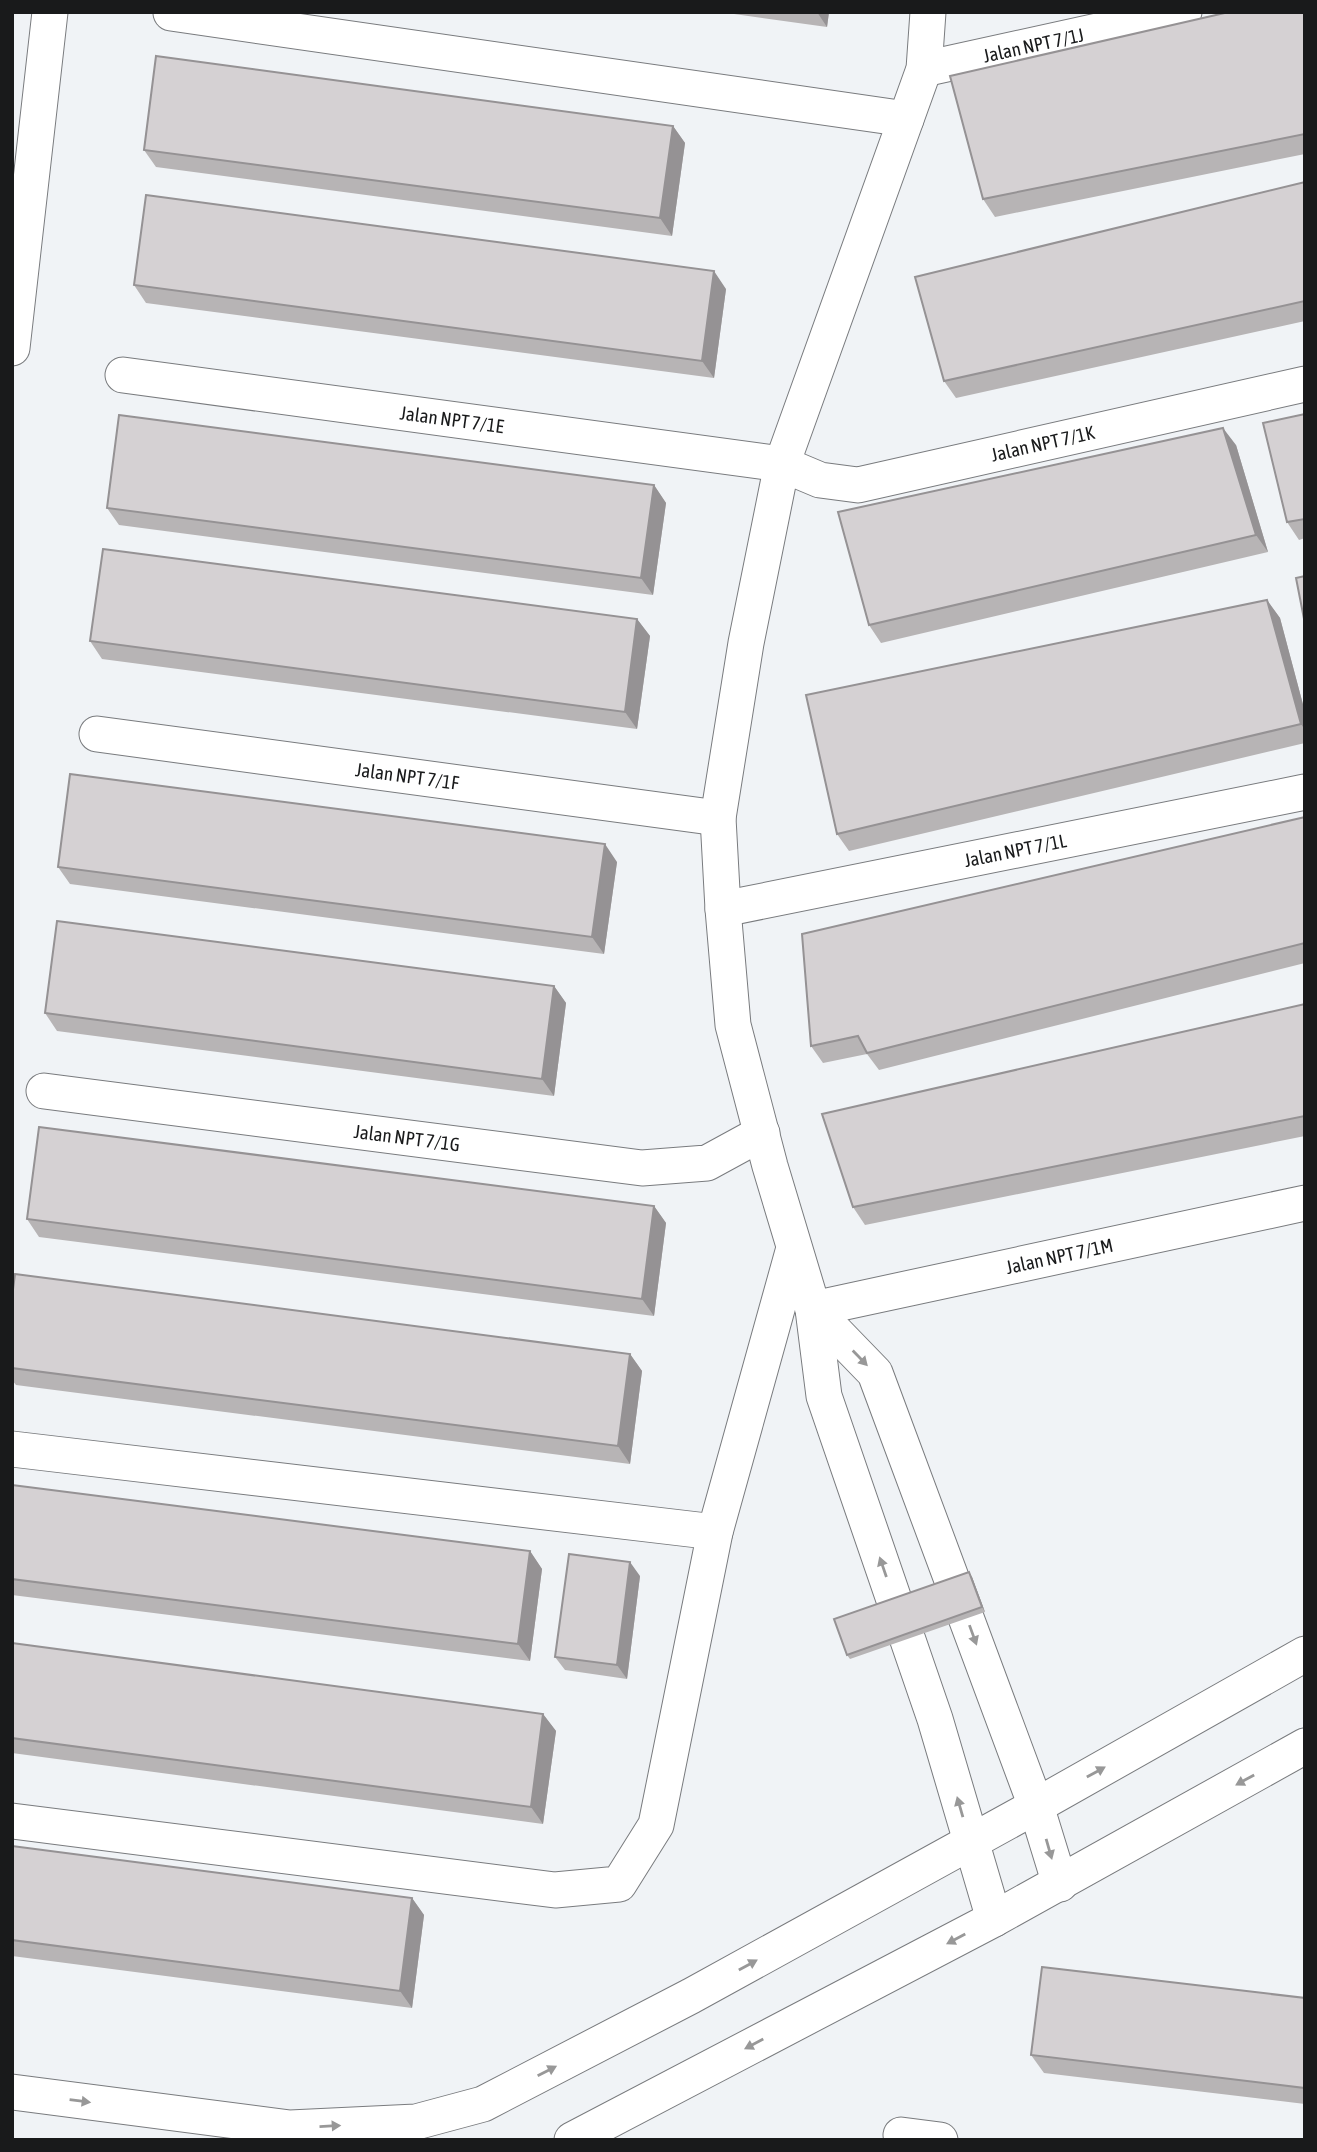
<svg xmlns="http://www.w3.org/2000/svg" width="1317" height="2152" font-family="'Asap Condensed',sans-serif">
  <style>
    .lines { fill: none; stroke-linecap: round; stroke-linejoin: round }
    .street-casing { stroke: #797b7e; stroke-width: 37 }
    .street { stroke: #fff; stroke-width: 35 }
    .wall { fill: #b7b4b5 }
    .shaded-wall { fill: #959294 }
    .building { fill: #d5d1d3; stroke: #959294; stroke-width: 2 }
    .oneway { fill: #989898 }
    .labels { text-anchor: middle; dominant-baseline: central; stroke-width: 5; stroke-linejoin: round; paint-order: stroke }
    .street-label { font-size: 19px; fill: #191a1b; stroke: #f0f3f6 }
  </style>
  <rect width="100%" height="100%" fill="#f0f3f6"/>
  <g class="lines">
    <defs>
      <g id="street">
        <path d="M928,12L924,69L782,464L746,643L718,818L723,909L733,1025L770,1166L813,1309L824,1396L935,1719L994,1919"/>
        <path d="M171,13L906,119"/>
        <path id="s1" d="M924,69L1184,12"/>
        <path d="M12,348L50,12"/>
        <path id="s2" d="M123,375L782,464L820,480L858,485L1305,384"/>
        <path id="s3" d="M97,734L718,818"/>
        <path id="s4" d="M723,909L1305,792"/>
        <path id="s5" d="M44,1091L642,1168L707,1163L762,1133"/>
        <path d="M813,1309L875,1373L1036,1806L1060,1884"/>
        <path id="s6" d="M813,1309L1305,1203"/>
        <path d="M12,1449L715,1532"/>
        <path d="M12,1821L555,1890L619,1884L656,1825L715,1532L794,1248"/>
        <path d="M12,2092L290,2128L416,2122L483,2104L691,1996L1036,1806L1305,1654"/>
        <path d="M901,2135L940,2140"/>
        <path d="M572,2140L994,1919L1305,1746"/>
      </g>
    </defs>
    <!-- street casing -->
    <use href="#street" class="street-casing"/>
    <!-- street -->
    <use href="#street" class="street"/>
  </g>
  <!-- wall -->
  <path class="wall" d="M720,12H829L827,27Z
    M1305,12V154L995,217L983,199Z
    M673,126L685,143L672,236L156,167L144,150Z
    M1305,182V321L956,398L944,381Z
    M134,285L726,289L714,378L146,303Z
    M1305,414V538L1299,540L1287,522Z
    M1236,445L1268,552L881,643L869,625Z
    M654,485L666,503L653,595L119,525L107,508Z
    M1267,600L1280,618L1305,712V743L849,851L837,834Z
    M637,619L650,636L637,729L102,659L90,641Z
    M1305,817V963L879,1070L867,1054L823,1063L811,1046Z
    M617,862L604,954L70,884L58,867Z
    M554,986L566,1003L554,1096L57,1031L45,1013Z
    M1305,1004V1136L865,1225L853,1207Z
    M654,1206L666,1223L654,1316L39,1237L27,1219Z
    M12,1297L630,1354L642,1371L630,1464L16,1385L12,1380Z
    M12,1485L530,1551L542,1569L530,1661L12,1595Z
    M640,1576L627,1679L565,1670L555,1657Z
    M972,1577L985,1612L850,1659L847,1655Z
    M12,1643L543,1714L556,1731L543,1824L12,1753Z
    M12,1846L412,1898L424,1915L412,2008L12,1956Z
    M1305,1998V2104L1044,2073L1031,2055Z"/>
  <!-- shaded-wall -->
  <path class="shaded-wall" d="M817,12H829L827,27Z
    M673,126L685,143L672,236L660,218Z
    M714,271L726,289L714,378L702,361Z
    M1223,428L1236,445L1268,552L1256,535Z
    M654,485L666,503L653,595L641,578Z
    M1267,600L1280,618L1305,712V730L1301,724Z
    M637,619L650,636L637,729L625,712Z
    M605,844L617,862L604,954L592,937Z
    M554,986L566,1003L554,1096L542,1079Z
    M654,1206L666,1223L654,1316L642,1299Z
    M630,1354L642,1371L630,1464L618,1446Z
    M530,1551L542,1569L530,1661L518,1644Z
    M630,1562L640,1576L627,1679L617,1665Z
    M969,1572L972,1577L985,1612L982,1607Z
    M543,1714L556,1731L543,1824L531,1807Z
    M412,1898L424,1915L412,2008L400,1991Z"/>
  <!-- building -->
  <path class="building" d="M1229,12H1305V134L983,199L950,76Z
    M156,56L673,126L660,218L144,150Z
    M1305,182V301L944,381L915,277Z
    M146,195L714,271L702,361L134,285Z
    M1305,414V519L1287,522L1263,423Z
    M119,415L654,485L641,578L107,508Z
    M1223,428L1256,535L869,625L838,512Z
    M103,549L637,619L625,712L90,641Z
    M1305,576V624L1296,578Z
    M1267,600L1301,724L837,834L806,695Z
    M70,774L605,844L592,937L58,867Z
    M1305,817V943L867,1053L858,1036L811,1046L802,934Z
    M57,921L554,986L542,1079L45,1013Z
    M1305,1004V1116L853,1207L822,1114Z
    M39,1127L654,1206L642,1299L27,1219Z
    M15,1274L630,1354L618,1446L12,1368V1297Z
    M12,1485L530,1551L518,1644L12,1579Z
    M569,1554L630,1562L617,1665L555,1657Z
    M969,1572L982,1607L847,1655L834,1619Z
    M12,1643L543,1714L531,1807L12,1738Z
    M12,1846L412,1898L400,1991L12,1940Z
    M1042,1967L1305,1998V2088L1031,2055Z"/>
  <!-- one-way arrows -->
  <defs><path id="oneway-solid" d="M-6-.8H1V-3.2L6.5 0L1 3.2V.8H-6Z" transform="scale(1.75)"/></defs>
  <g class="oneway">
    <use href="#oneway-solid" transform="translate(860 1358) rotate(46)"/>
    <use href="#oneway-solid" transform="translate(883 1567) rotate(-109)"/>
    <use href="#oneway-solid" transform="translate(973 1635) rotate(70)"/>
    <use href="#oneway-solid" transform="translate(1096 1772) rotate(-29)"/>
    <use href="#oneway-solid" transform="translate(1245 1780) rotate(151)"/>
    <use href="#oneway-solid" transform="translate(960 1807) rotate(-106)"/>
    <use href="#oneway-solid" transform="translate(1049 1849) rotate(74)"/>
    <use href="#oneway-solid" transform="translate(956 1939) rotate(152)"/>
    <use href="#oneway-solid" transform="translate(748 1965) rotate(-29)"/>
    <use href="#oneway-solid" transform="translate(754 2044) rotate(152)"/>
    <use href="#oneway-solid" transform="translate(547 2071) rotate(-27)"/>
    <use href="#oneway-solid" transform="translate(80 2101) rotate(7)"/>
    <use href="#oneway-solid" transform="translate(330 2126) rotate(-3)"/>
  </g>
  <g class="labels">
    <!-- street labels -->
    <g class="street-label">
      <text stroke="none"><textPath href="#s1" startOffset="112">Jalan NPT 7/1J</textPath></text>
      <text stroke="none"><textPath href="#s2" startOffset="332">Jalan NPT 7/1E</textPath></text>
      <text stroke="none"><textPath href="#s2" startOffset="934">Jalan NPT 7/1K</textPath></text>
      <text stroke="none"><textPath href="#s3" startOffset="313">Jalan NPT 7/1F</textPath></text>
      <text stroke="none"><textPath href="#s4" startOffset="298">Jalan NPT 7/1L</textPath></text>
      <text stroke="none"><textPath href="#s5" startOffset="366">Jalan NPT 7/1G</textPath></text>
      <text stroke="none"><textPath href="#s6" startOffset="252">Jalan NPT 7/1M</textPath></text>
    </g>
  </g>
  <!-- border -->
  <rect width="1317" height="2152" fill="none" stroke="#191a1b" stroke-width="28"/>
</svg>
